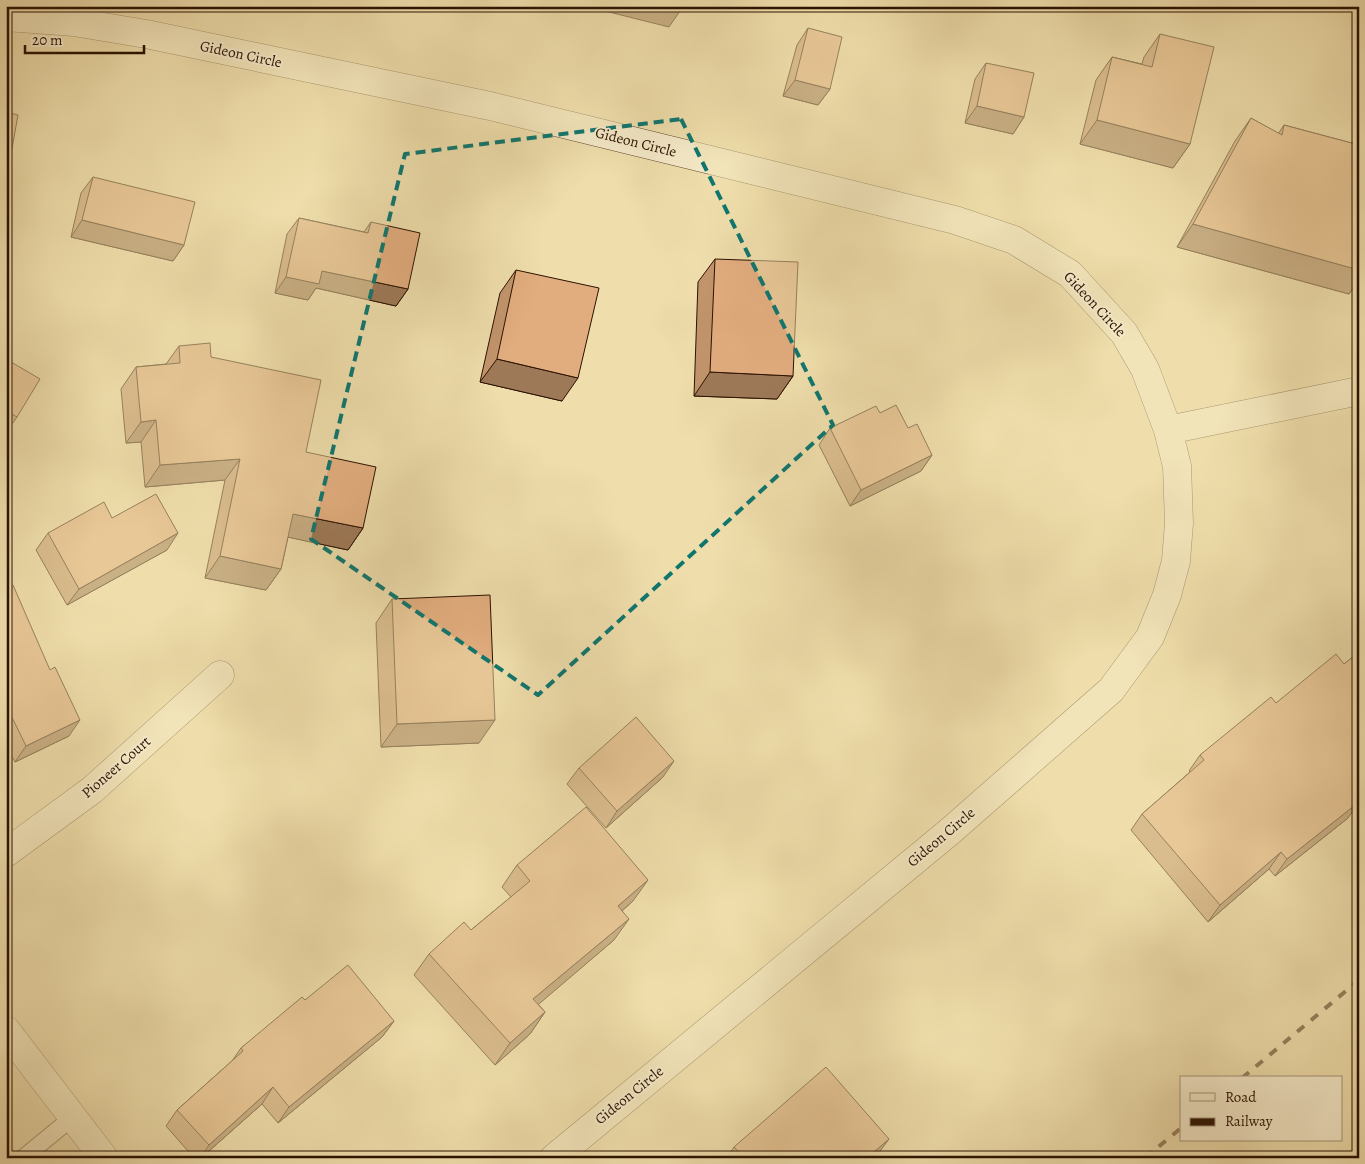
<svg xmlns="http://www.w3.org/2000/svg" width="1365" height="1164" font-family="Alegreya,serif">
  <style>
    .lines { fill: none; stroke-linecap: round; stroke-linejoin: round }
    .service-casing { stroke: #5c452c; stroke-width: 18 }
    .minor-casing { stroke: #5c452c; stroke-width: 29 }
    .tertiary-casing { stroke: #5c452c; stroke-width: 29 }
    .service { stroke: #f5eac9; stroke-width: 16 }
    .minor { stroke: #f5eac9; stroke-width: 28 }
    .tertiary { stroke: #f5eac9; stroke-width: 28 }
    .rail { stroke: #2b1201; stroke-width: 4; stroke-dasharray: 9 9; stroke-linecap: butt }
    .wall { fill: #c2956c; stroke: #2b1201 }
    .shaded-wall { fill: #9e7958; stroke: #2b1201 }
    .building { fill: #e2ad7e; stroke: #2b1201 }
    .marked { fill: none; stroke: #0f766e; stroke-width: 4; stroke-dasharray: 10 6; stroke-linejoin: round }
    .labels { text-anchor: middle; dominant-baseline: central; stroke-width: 4; stroke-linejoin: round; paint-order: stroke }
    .street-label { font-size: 15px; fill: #2b1201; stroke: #f5eac9 }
  </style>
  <rect width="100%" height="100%" fill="#efdeac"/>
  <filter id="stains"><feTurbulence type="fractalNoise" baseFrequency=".004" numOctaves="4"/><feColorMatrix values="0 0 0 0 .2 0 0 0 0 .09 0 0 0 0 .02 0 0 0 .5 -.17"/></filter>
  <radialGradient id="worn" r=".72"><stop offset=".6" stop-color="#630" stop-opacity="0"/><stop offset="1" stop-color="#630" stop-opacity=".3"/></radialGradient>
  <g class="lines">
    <defs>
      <path id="service" d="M23,1158L73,1117"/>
      <path id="minor" d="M6,17L74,22L146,34L490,106L955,220L1014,240L1070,274L1124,333L1145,369L1168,430L1177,466L1179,523L1176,561L1167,595L1150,637L1111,690L948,833L554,1158
        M1168,430L1359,391
        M6,853L92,790L220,675"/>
      <path id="tertiary" d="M6,1030L104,1158"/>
    </defs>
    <!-- service casing -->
    <use href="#service" class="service-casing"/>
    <!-- minor casing -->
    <use href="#minor" class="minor-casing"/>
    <!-- tertiary casing -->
    <use href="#tertiary" class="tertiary-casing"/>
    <!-- service -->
    <use href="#service" class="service"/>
    <!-- minor -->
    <use href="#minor" class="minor"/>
    <!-- tertiary -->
    <use href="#tertiary" class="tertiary"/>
    <!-- rail -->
    <path class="rail" d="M1242,1078L1359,980
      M1145,1158L1181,1128"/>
  </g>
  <!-- wall -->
  <path class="wall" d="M808,28L830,89L818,105L783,96L797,45Z
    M1160,34L1190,144L1173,168L1080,144L1096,80L1112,57L1142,64L1144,57Z
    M986,63L1024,117L1013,134L965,123L975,79Z
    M1251,118L1278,134L1284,125L1359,145V279L1349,294L1177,247L1235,141Z
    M93,177L184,245L173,261L71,237L81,193Z
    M299,218L364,232L371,222L408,289L396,306L316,288L308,300L275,293L287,234Z
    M715,259L793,376L777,399L694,396L698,282Z
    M516,270L562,401L480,382L500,293Z
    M179,346L211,357L306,452L363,528L348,550L288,537L281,569L266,590L205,578L225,480L145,487L141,442L126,443L121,389L136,367L166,364Z
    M6,359L17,417L6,433Z
    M880,413L932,455L921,471L850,506L819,445L830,428Z
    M48,533L167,550L67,605L36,550Z
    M6,588L69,736L15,762L6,745Z
    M392,599L479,743L381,747L376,623Z
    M1359,652V796L1356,798L1348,818L1275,876L1269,869L1208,922L1131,830L1142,814L1190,772L1189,771L1200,755L1276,703L1344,664Z
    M579,768L663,777L606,828L567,784Z
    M517,865L633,901L622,911L614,940L538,1004L545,1012L530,1034L495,1065L414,975L429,954L471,930L511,897L502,887Z
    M305,1000L394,1021L382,1037L278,1123L262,1104L201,1158H194L166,1126L177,1110L232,1061L241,1048Z
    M734,1147L875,1158H727Z"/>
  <!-- shaded-wall -->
  <path class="shaded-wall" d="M608,6H662L680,11L669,27L605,11Z
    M795,80L830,89L818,105L783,96Z
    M977,106L1024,117L1013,134L965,123Z
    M1097,120L1190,144L1173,168L1080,144Z
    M82,220L184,245L173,261L71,237Z
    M1193,224L1359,270V279L1349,294L1177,247Z
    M322,271L408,289L396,306L316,288L308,300L275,293L286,277Z
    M497,359L578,378L562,401L480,382Z
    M710,372L793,376L777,399L694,396Z
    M156,420L141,442L126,443L141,422Z
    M932,455L921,471L850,506L861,490Z
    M240,459L225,480L145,487L160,465Z
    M293,514L363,528L348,550L278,535Z
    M178,533L167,550L67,605L79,589Z
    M220,556L281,569L266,590L205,578Z
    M80,720L69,736L15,762L26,746Z
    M495,720L479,743L381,747L397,724Z
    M674,761L663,777L606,828L617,811Z
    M1359,789V796L1341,810L1353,794Z
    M1359,802L1348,818L1275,876L1287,859Z
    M1281,852L1269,869L1208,922L1220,905Z
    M648,880L633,901L603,927L618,906Z
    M629,919L614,940L519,1021L533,999Z
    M545,1012L530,1034L495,1065L510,1043Z
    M394,1021L382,1037L278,1123L289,1107Z
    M273,1087L262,1104L201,1158H200L209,1145Z
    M889,1139L875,1158H867Z"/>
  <!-- building -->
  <path class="building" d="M662,6H681L680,11Z
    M808,28L842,37L830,89L795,80Z
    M1160,34L1214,47L1190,144L1097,120L1112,57L1152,67Z
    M986,63L1034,73L1024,117L977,106Z
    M6,112L18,115L6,182Z
    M1251,118L1282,135L1284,125L1359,145V270L1193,224Z
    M93,177L195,202L184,245L82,220Z
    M299,218L368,233L371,222L420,233L408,289L322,271L319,284L286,277Z
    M715,259L798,262L793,376L710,372Z
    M516,270L599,288L578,378L497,359Z
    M210,343L211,357L321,380L306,452L376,467L363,528L293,514L281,569L220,556L240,459L160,465L156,420L141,422L136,367L180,363L179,346Z
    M6,359L40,379L17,417L6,411Z
    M896,405L908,428L917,424L932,455L861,490L830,428L876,406L880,413Z
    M156,494L178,533L79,589L48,533L104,502L112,518Z
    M13,585L50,670L55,667L80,720L26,746L6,705V588Z
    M490,595L495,720L397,724L392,599Z
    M1359,652V789L1353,794L1359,802L1287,859L1281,852L1220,905L1142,814L1204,760L1200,755L1271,697L1276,703L1336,654L1344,664Z
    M636,717L674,761L617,811L579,768Z
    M586,807L648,880L618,906L629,919L533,999L545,1012L510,1043L429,954L464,922L471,930L530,881L517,865Z
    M348,965L394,1021L289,1107L273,1087L209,1145L177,1110L243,1051L241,1048L302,997L305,1000Z
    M826,1067L889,1139L867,1158H744L734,1147Z"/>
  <!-- marked area -->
  <path d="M0 0H1365V1164H0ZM681,119L833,425L538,695L311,539L405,154Z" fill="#efdeac" fill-opacity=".55" fill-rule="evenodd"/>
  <path class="marked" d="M681,119L833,425L538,695L311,539L405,154Z"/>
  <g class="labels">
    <!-- street labels -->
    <g class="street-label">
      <text transform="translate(241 54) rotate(12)">Gideon Circle</text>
      <text transform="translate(636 142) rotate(14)">Gideon Circle</text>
      <text transform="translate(1095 304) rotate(47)">Gideon Circle</text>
      <text transform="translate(116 767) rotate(-41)">Pioneer Court</text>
      <text transform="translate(941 837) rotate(-40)">Gideon Circle</text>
      <text transform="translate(629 1095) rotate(-39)">Gideon Circle</text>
    </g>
  </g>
  <!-- margin -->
  <rect width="1365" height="1164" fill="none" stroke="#efdeac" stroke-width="25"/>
  <rect x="8" y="8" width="1350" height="1149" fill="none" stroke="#2b1201" stroke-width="2.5"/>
  <rect x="12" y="12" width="1340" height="1139" fill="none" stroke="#2b1201"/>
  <!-- legend -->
  <rect x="1180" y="1076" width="162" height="65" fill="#f5eac9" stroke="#a49479"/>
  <rect x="1190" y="1093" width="25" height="8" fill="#f5eac9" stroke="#a49479"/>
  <text x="1225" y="1102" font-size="15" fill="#2b1201">Road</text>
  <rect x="1190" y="1118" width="25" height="8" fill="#2b1201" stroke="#a49479"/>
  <text x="1225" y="1126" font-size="15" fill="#2b1201">Railway</text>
  <!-- scale -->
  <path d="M25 45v8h119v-8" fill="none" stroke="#2b1201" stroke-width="2.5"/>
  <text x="32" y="45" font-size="15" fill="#2b1201" stroke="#f5eac9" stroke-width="4" paint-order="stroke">20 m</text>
  <rect width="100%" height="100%" filter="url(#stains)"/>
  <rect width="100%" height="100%" fill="url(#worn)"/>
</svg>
